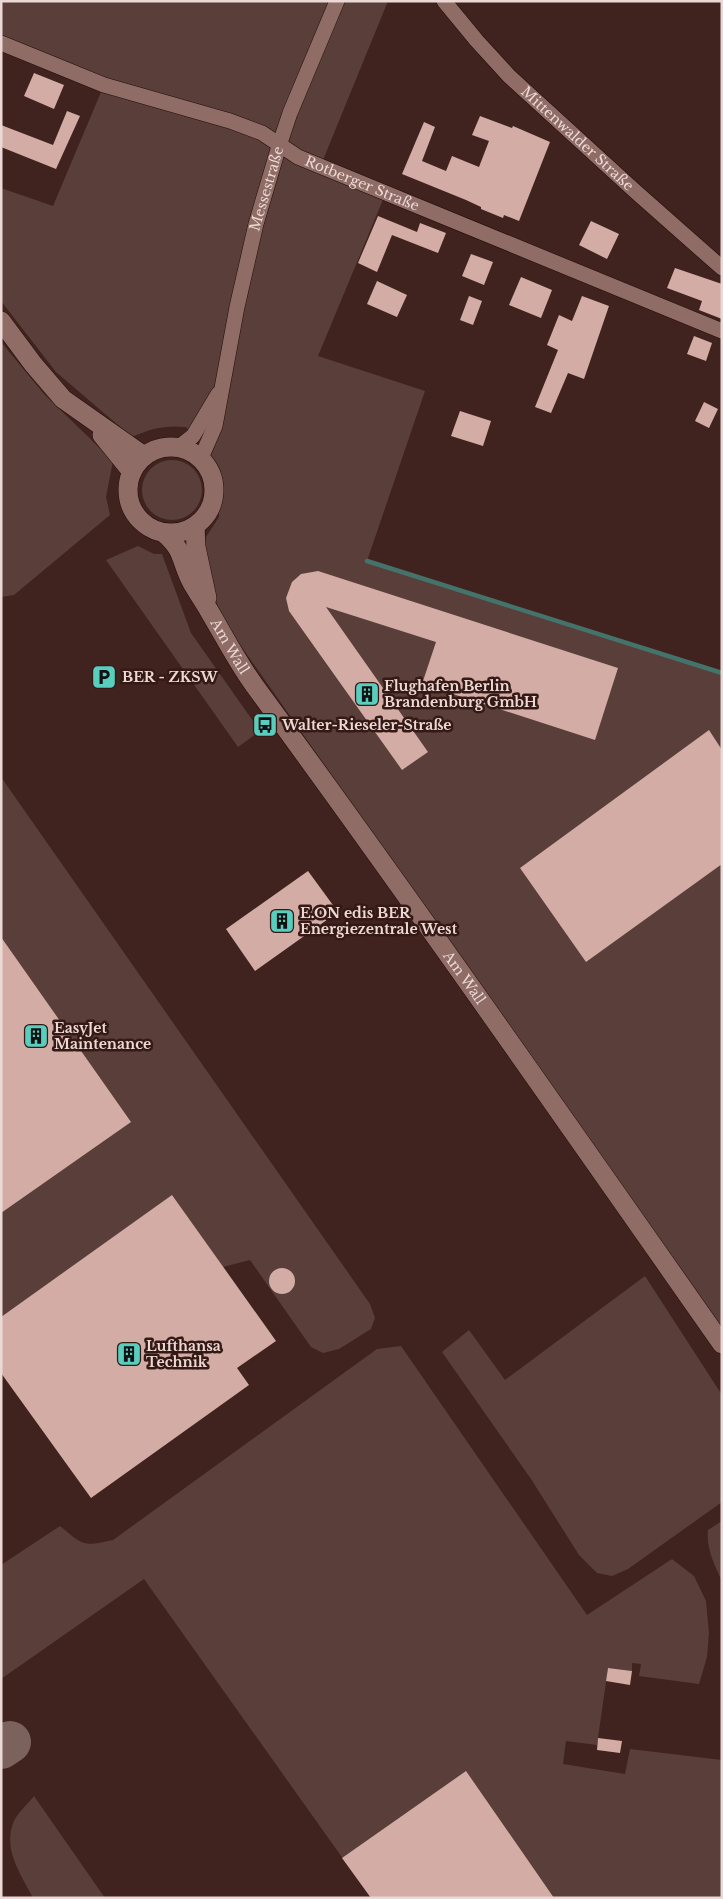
<svg xmlns="http://www.w3.org/2000/svg" width="723" height="1899" font-family="'Libre Baskerville',serif">
  <style>
    .green { fill: #593e3a }
    .lines { fill: none; stroke-linecap: round; stroke-linejoin: round }
    .stream { stroke: #44736c; stroke-width: 4.5 }
    .taxiway { stroke: #7b625c; stroke-width: 42 }
    .building { fill: #d2aca5 }
    .minor-casing { stroke: #250b08; stroke-width: 16 }
    .tertiary-casing { stroke: #250b08; stroke-width: 20 }
    .minor { stroke: #8f6c66; stroke-width: 15 }
    .tertiary { stroke: #8f6c66; stroke-width: 19 }
    .labels { text-anchor: middle; dominant-baseline: central; stroke-width: 5; stroke-linejoin: round; paint-order: stroke }
    .street-label { font-size: 14px; fill: #ecd9d5; stroke: #351915 }
    .poi-label { font-size: 14px; font-weight: bold; fill: #ecd9d5; stroke: #351915; text-anchor: start }
  </style>
  <rect width="100%" height="100%" fill="#40231e"/>
  <!-- green -->
  <path class="green" d="M1,1H388L323,160L389,187L382,202L318,356L425,391L367,561L722,673V1331L222,619L206,571V537L219,517L218,479L208,454L186,427C165,425 152,428 132,437L56,372L1,301V188L53,206L104,85L1,43Z
    M1,342L44,394L113,461L106,497L110,515L14,595L1,597Z
    M142 490a30 30 0 1 1 60 0a30 30 0 1 1-60 0Z
    M138,546L154,554H162L191,633L260,731L238,747L106,560Z
    M1,777L370,1304L375,1318L371,1329L339,1349L323,1353L311,1347L250,1260L223,1267L172,1196L1,1317Z
    M645,1276L722,1395V1502L628,1569L612,1576L597,1573L579,1555L531,1479L442,1352L469,1330L505,1380Z
    M401,1346L587,1615L672,1559L694,1576L706,1601L709,1633L707,1657L699,1684L639,1676L641,1664L632,1663V1671L608,1668L597,1745L566,1741L563,1764L625,1774L630,1749L722,1760V1898H371L144,1579L1,1679V1565L60,1526C83,1545 83,1547 113,1540L377,1349Z
    M722,1521V1581C714,1564 706,1548 708,1530Z
    M34,1796L105,1898H33C21,1874 2,1849 14,1821C18,1812 28,1804 34,1796Z"/>
  <g class="lines">
    <!-- stream -->
    <path class="stream" d="M367,561L722,673"/>
    <!-- taxiway -->
    <path class="taxiway" d="M1,1748L10,1742"/>
  </g>
  <!-- building -->
  <path class="building" d="M34,73L64,85L54,109L24,96Z
    M67,111L80,116L56,169L1,147V125L53,145Z
    M480,116L512,128L513,126L550,142L519,221L504,215L503,218L481,209V207L466,200L402,174L424,122L435,127L422,161L446,171L452,156L479,167L489,141L472,135Z
    M378,216L417,232L420,223L446,233L438,253L392,235L377,272L358,263Z
    M591,221L619,234L607,259L579,245Z
    M471,254L493,262L484,285L462,276Z
    M675,268L722,284V319L699,310L702,301L667,288Z
    M521,277L552,290L541,318L509,305Z
    M377,281L407,295L397,317L367,304Z
    M469,296L482,301L473,325L460,320Z
    M582,296L609,306L584,379L568,373L551,413L535,407L558,350L547,345L559,315L572,321Z
    M694,336L712,343L706,361L687,354Z
    M704,402L718,409L709,428L695,421Z
    M460,411L491,421L483,446L451,436Z
    M318,571L618,668L595,740L422,684L436,642L326,607L428,752L402,770L289,611L286,598L292,582L301,574Z
    M709,730L722,750V864L586,962L520,868Z
    M308,871L338,912L255,971L226,929Z
    M1,937L131,1122L1,1213Z
    M172,1195L276,1341L237,1368L249,1385L91,1498L1,1373V1317Z
    M269 1281a13 13 0 1 1 26 0a13 13 0 1 1-26 0Z
    M608,1668L632,1671L630,1685L606,1681Z
    M598,1738L622,1741L620,1753L597,1750Z
    M466,1771L554,1898H371L342,1858Z"/>
  <g class="lines">
    <defs>
      <g id="minor">
        <path id="s1" d="M444,1L477,41L509,76L636,192L722,268"/>
        <path id="s2" d="M1,43L104,85L230,121L262,133L298,157L722,331"/>
        <path d="M179,447L193,436L218,394"/>
        <path id="s3" d="M201,458L215,426L237,307L256,224L279,146L290,113L337,1"/>
      </g>
      <g id="tertiary">
        <path d="M1,321L33,364L63,399L144,456"/>
        <path d="M102,435L132,472"/>
        <circle cx="171" cy="490" r="43"/>
        <path d="M195,526L196,547L207,598"/>
        <path id="s4" d="M164,533C185,551 180,561 192,583C197,592 203,600 208,609C223,634 236,660 254,685C413,902 567,1123 722,1344"/>
      </g>
    </defs>
    <!-- minor casing -->
    <use href="#minor" class="minor-casing"/>
    <!-- tertiary casing -->
    <use href="#tertiary" class="tertiary-casing"/>
    <!-- minor -->
    <use href="#minor" class="minor"/>
    <!-- tertiary -->
    <use href="#tertiary" class="tertiary"/>
  </g>
  <!-- icons -->
  <defs>
    <symbol id="parking-square" viewBox="-11 -11 22 22"><rect x="-9" y="-9" width="18" height="18" rx="4" fill="#59cebe" stroke="#351915"/><path d="M-3.5-5.5H1a3.5 3.5 0 0 1 0 7H-1V5.5H-3.5ZM-1-3.4V-.6H.8a1.4 1.4 0 0 0 0-2.8Z" fill="#111"/></symbol>
    <symbol id="building-square" viewBox="-11 -11 22 22"><rect x="-9" y="-9" width="18" height="18" rx="4" fill="#59cebe" stroke="#351915"/><path d="M-4-6H4V6H1V3H-1V6H-4ZM-2.5-4.3h1.7v1.8h-1.7ZM.8-4.3h1.7v1.8H.8ZM-2.5-1h1.7V.8h-1.7ZM.8-1h1.7V.8H.8Z" fill="#111"/></symbol>
    <symbol id="bus-square" viewBox="-11 -11 22 22"><rect x="-9" y="-9" width="18" height="18" rx="4" fill="#59cebe" stroke="#351915"/><path d="M-5-6H5V4H4V6H2V4H-2V6H-4V4H-5ZM-3.5-4V0h7V-4ZM-3.5 1.2v1.5H-2V1.2ZM2 1.2v1.5H3.5V1.2Z" fill="#111"/></symbol>
  </defs>
  <g fill-rule="evenodd">
    <use href="#parking-square" x="90" y="663" width="28" height="28"/>
    <use href="#building-square" x="353" y="680" width="28" height="28"/>
    <use href="#bus-square" x="251" y="711" width="28" height="28"/>
    <use href="#building-square" x="268" y="907" width="28" height="28"/>
    <use href="#building-square" x="22" y="1022" width="28" height="28"/>
    <use href="#building-square" x="115" y="1340" width="28" height="28"/>
  </g>
  <g class="labels">
    <!-- street labels -->
    <g class="street-label">
      <text stroke="none"><textPath href="#s1" startOffset="192">Mittenwalder Straße</textPath></text>
      <text stroke="none"><textPath href="#s2" startOffset="389">Rotberger Straße</textPath></text>
      <text stroke="none"><textPath href="#s3" startOffset="278">Messestraße</textPath></text>
      <text stroke="none"><textPath href="#s4" startOffset="132">Am Wall</textPath></text>
      <text stroke="none"><textPath href="#s4" startOffset="538">Am Wall</textPath></text>
    </g>
    <!-- poi labels -->
    <g class="poi-label">
      <text x="122" y="677">BER - ZKSW</text>
      <text x="384" y="686">Flughafen Berlin<tspan x="384" dy="16">Brandenburg GmbH</tspan></text>
      <text x="282" y="725">Walter-Rieseler-Straße</text>
      <text x="300" y="913">E.ON edis BER<tspan x="300" dy="16">Energiezentrale West</tspan></text>
      <text x="54" y="1028">EasyJet<tspan x="54" dy="16">Maintenance</tspan></text>
      <text x="146" y="1346">Lufthansa<tspan x="146" dy="16">Technik</tspan></text>
    </g>
  </g>
  <!-- border -->
  <rect width="723" height="1899" fill="none" stroke="#ecd9d5" stroke-width="5"/>
</svg>
